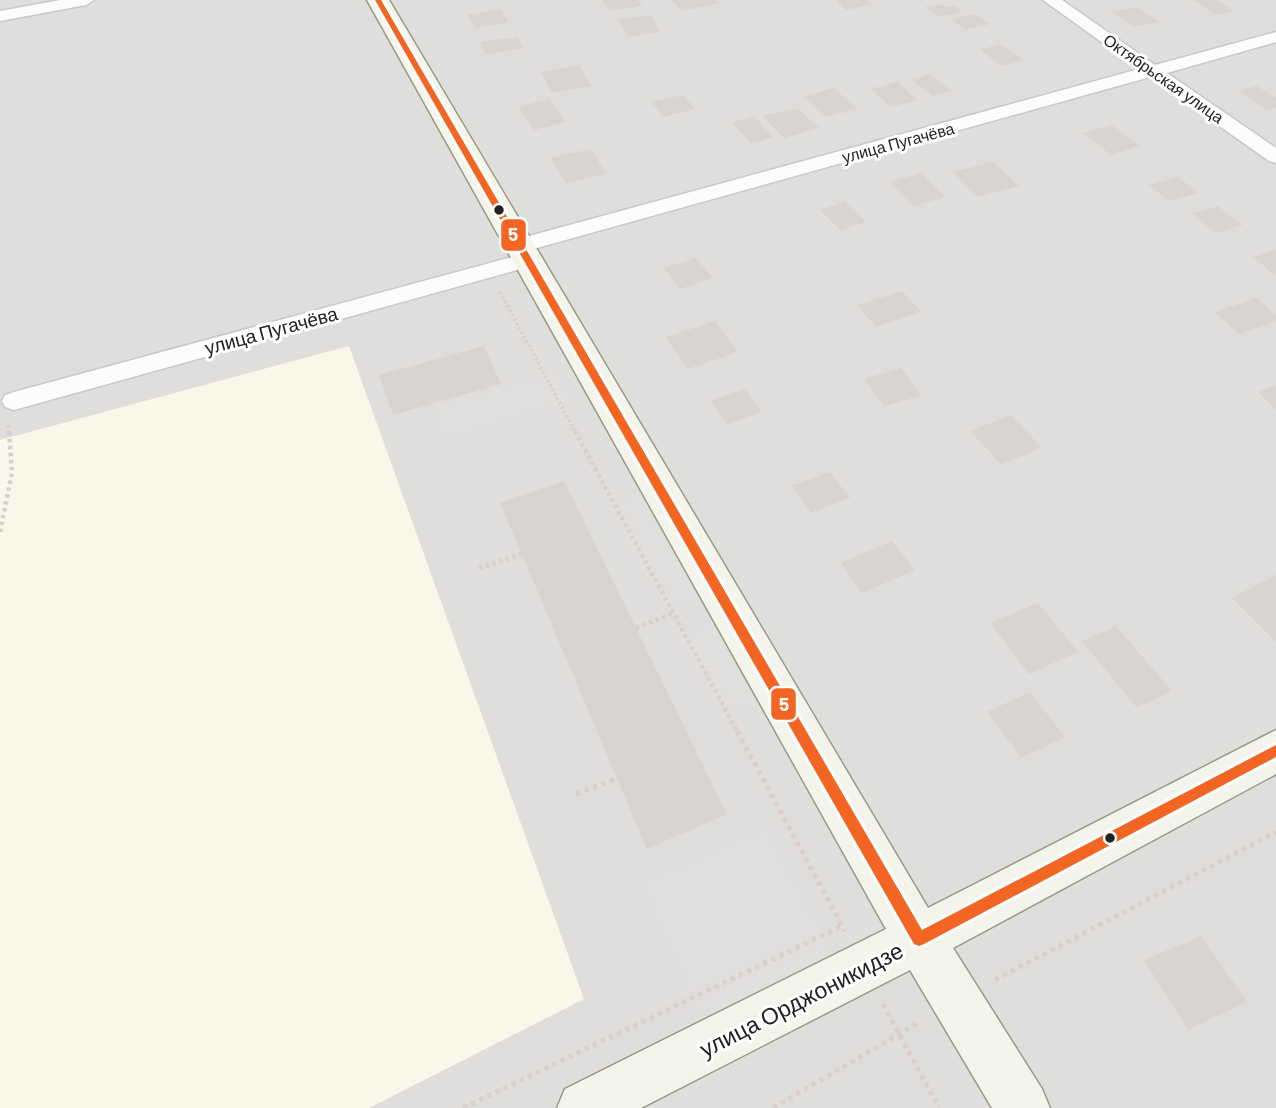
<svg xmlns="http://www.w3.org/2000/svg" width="1276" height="1108" font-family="Barlow,sans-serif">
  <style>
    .residential { fill: #dfdedc }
    .education { fill: #f8f7e8 }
    .parking { fill: #e0dfde }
    .building { fill: #d7d4d2 }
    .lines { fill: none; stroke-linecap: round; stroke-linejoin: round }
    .street-casing { stroke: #c9c8c7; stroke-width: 3 }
    .secondary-casing { stroke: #999a82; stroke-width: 3 }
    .path-far2 { stroke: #dccecd; stroke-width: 3.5; stroke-dasharray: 2.5 2.5; stroke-linecap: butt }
    .path-far1 { stroke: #dccecd; stroke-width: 4.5; stroke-dasharray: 3.5 3.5; stroke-linecap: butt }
    .path { stroke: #dccecd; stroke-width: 5; stroke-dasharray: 4.5 4.5; stroke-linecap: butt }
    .street { fill: #fdfcfc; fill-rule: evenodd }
    .secondary { fill: #f4f4ed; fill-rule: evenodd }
    .bus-1-casing { stroke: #fff; stroke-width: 6 }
    .bus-1 { fill: #f26522; fill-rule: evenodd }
    .bus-dot { fill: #222; stroke: #fff; stroke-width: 2.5 }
    .labels { text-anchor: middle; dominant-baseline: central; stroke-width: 6; stroke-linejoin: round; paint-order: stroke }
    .far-street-label { font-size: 16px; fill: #222; stroke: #fff }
    .street-label { font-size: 19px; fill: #222; stroke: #fff }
    .near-street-label { font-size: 23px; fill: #222; stroke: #fff }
    .line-badge { stroke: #fff; stroke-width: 2.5 }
    .badge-label { font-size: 19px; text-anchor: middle; font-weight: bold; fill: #fff }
  </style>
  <rect width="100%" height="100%" fill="#f0eeeb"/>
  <!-- residential -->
  <path class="residential" d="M0,0H1276V1108H0Z"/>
  <!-- education -->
  <path class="education" d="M349,346L584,999L369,1108H0V440Z"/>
  <!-- parking -->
  <path class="parking" d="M556,369L573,400L444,441L430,409Z
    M650,488L711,595L666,611L607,503Z
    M725,616L771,700L722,720L678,634Z
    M767,826L838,962L704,1030L641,883Z"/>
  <!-- building -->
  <path class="building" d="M602,0H638L642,6L610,11Z
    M671,0H716L719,3L682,11Z
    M836,0H867L872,4L846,10Z
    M1193,0H1217L1234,11L1216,15Z
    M941,4L945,7L954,5L962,12L938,17L925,7Z
    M1137,7L1159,22L1134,27L1112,12Z
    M501,9L509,22L475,28L467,15Z
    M975,14L990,24L965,30L951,19Z
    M650,15L661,32L628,37L618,20Z
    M518,37L523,49L485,54L480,42Z
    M1000,44L1023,60L1002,66L980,50Z
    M579,65L591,86L552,93L541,72Z
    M930,74L951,91L932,96L911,79Z
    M897,82L918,100L891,107L871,89Z
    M1257,86L1276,98V108L1268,110L1239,91Z
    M834,88L857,109L826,117L804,96Z
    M683,95L695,109L663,117L652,102Z
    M549,99L566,122L534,130L518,107Z
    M797,108L819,128L784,138L763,116Z
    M754,116L773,137L751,143L732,122Z
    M1112,125L1140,146L1111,155L1083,133Z
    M591,149L606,174L566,183L551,158Z
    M993,162L1019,186L978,197L953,172Z
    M921,173L945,197L913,206L889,182Z
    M1178,177L1198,193L1169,201L1149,185Z
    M845,202L866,222L840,230L820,210Z
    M1218,206L1243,225L1216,233L1192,214Z
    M1276,250V276L1253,257Z
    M696,258L713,278L680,289L664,268Z
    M902,291L921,312L876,327L857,305Z
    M1256,298L1276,315V322L1240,334L1214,312Z
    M715,321L738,352L688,369L666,337Z
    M484,346L501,384L393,415L379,375Z
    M901,368L921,396L884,406L864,379Z
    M1276,386V410L1258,392Z
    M745,389L762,412L727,424L710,401Z
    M1011,415L1042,448L1001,464L970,431Z
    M830,472L850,498L811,513L792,485Z
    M564,481L727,814L647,849L500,503Z
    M892,541L915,570L862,593L841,563Z
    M1276,575V642L1232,598Z
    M1038,603L1078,652L1029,674L990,623Z
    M1116,626L1172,691L1137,708L1082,641Z
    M1030,692L1065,737L1021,758L987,712Z
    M1201,936L1247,1002L1188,1030L1144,960Z"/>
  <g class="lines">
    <defs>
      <path id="street" d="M60,0H94L86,5L0,21V11Z
        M1043,0H1062L1155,65L1276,32V42L1167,73L1276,148V163L1269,161L1150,77L519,253L511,251L508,246L511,241L1139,69Z
        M527,253L535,255L538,260L535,265L14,410L5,407L2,401L5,395L14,392Z"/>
      <path id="secondary" d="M367,0H389L928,908L1276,730V774L953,948L1042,1089L1050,1108H992L910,970L641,1108H557L565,1089L886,929Z"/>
    </defs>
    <!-- street casing -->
    <use href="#street" class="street-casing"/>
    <!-- secondary casing -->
    <use href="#secondary" class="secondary-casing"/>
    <!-- path-far2 -->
    <path class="path-far2" d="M500,292L576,433
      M8,425L9,433"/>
    <!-- path-far1 -->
    <path class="path-far1" d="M575,431L738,733
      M0,532L12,473L9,431
      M479,568L522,554
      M636,628L674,613"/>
    <!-- path -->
    <path class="path" d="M737,731L845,931
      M576,794L618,778
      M995,980L1276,832
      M883,1004L939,1108
      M463,1108L842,926
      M773,1108L920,1022"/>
    <!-- street -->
    <use href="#street" class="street"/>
    <!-- secondary -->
    <use href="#secondary" class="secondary"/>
    <defs>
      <path id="bus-1" d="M375,0H381L922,930L1276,745V757L924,944L919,946L914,944Z"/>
    </defs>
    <!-- bus-1 casing -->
    <use href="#bus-1" class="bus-1-casing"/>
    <!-- bus-1 -->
    <use href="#bus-1" class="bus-1"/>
  </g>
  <!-- markers -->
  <g class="bus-dot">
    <circle cx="499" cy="210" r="6"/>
    <circle cx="1110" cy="838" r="6"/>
  </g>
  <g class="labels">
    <!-- far-street labels -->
    <g class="far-street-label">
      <text transform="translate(1164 78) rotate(35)">Октябрьская улица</text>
      <text transform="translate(898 142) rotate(-15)">улица Пугачёва</text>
    </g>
    <!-- street labels -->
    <g class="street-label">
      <text transform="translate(271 330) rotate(-15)">улица Пугачёва</text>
    </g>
    <!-- near-street labels -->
    <g class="near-street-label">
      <text transform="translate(801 999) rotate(-27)">улица Орджоникидзе</text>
    </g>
  </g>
  <g class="line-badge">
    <rect x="500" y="218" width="27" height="34" rx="7" fill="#f26522"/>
    <rect x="770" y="687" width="27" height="34" rx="7" fill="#f26522"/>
  </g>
  <g class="badge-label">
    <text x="513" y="241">5</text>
    <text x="784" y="711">5</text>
  </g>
</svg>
